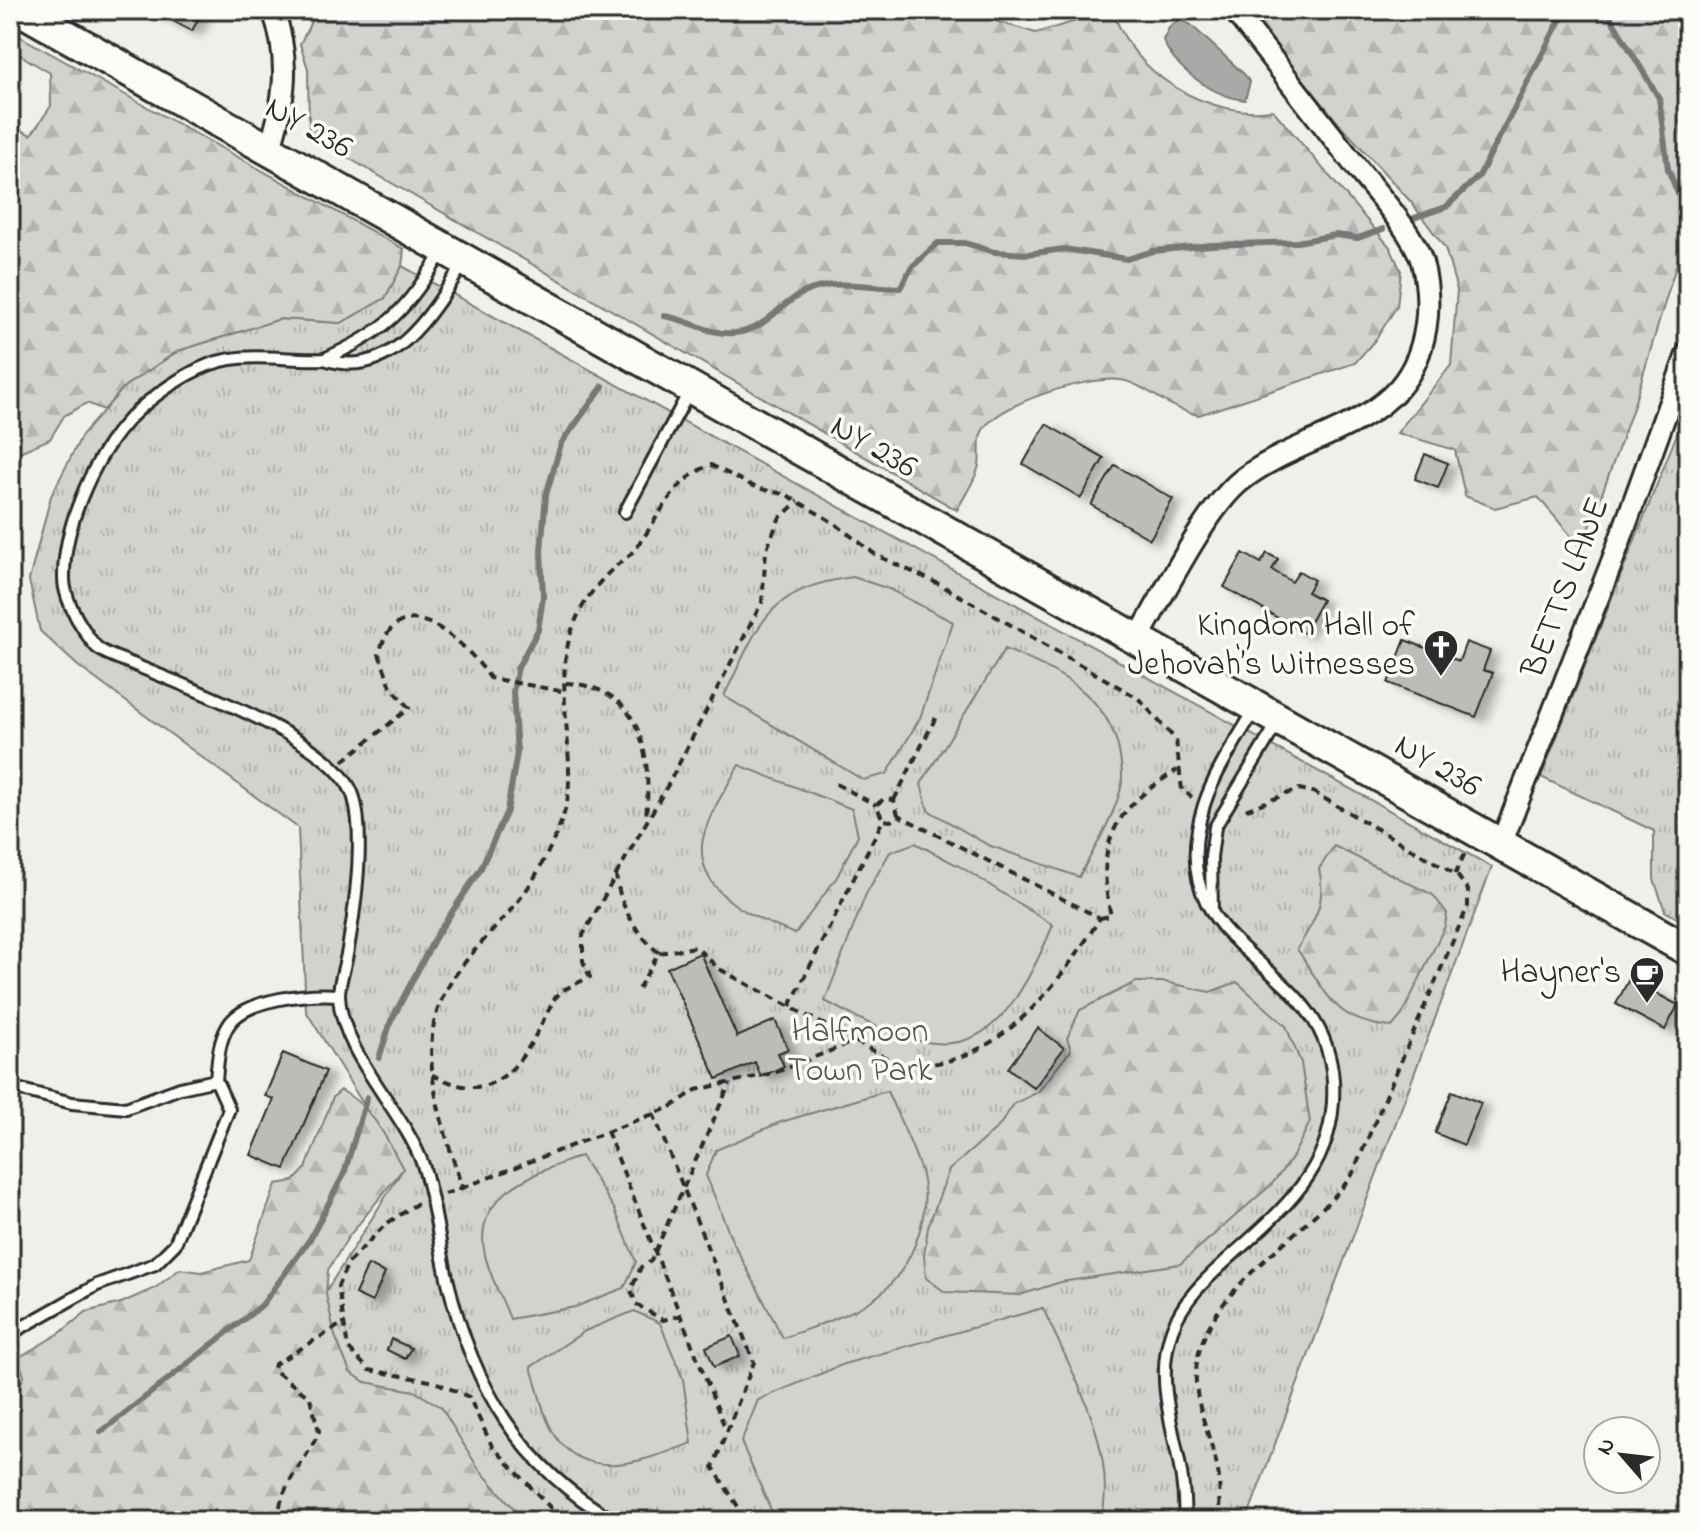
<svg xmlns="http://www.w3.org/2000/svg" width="1698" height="1531" font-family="'Indie Flower',sans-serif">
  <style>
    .grass { fill: url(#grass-tufts); stroke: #7f7e7d; stroke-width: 2 }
    .forest { fill: url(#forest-firs); stroke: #7f7e7d; stroke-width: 2 }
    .garden { fill: #d3d2cf; stroke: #7f7e7d; stroke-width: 2 }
    .water { fill: #aaa9a7; stroke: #777775; stroke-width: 2 }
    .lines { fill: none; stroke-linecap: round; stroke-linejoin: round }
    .stream { stroke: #777775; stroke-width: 6 }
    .building { fill: #bdbcb8; stroke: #2b2b2b; stroke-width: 2; filter: url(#shadow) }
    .lane-casing { stroke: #2b2b2b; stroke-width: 16 }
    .street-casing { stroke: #2b2b2b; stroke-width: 26 }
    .secondary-casing { stroke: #2b2b2b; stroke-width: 36 }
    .path { stroke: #2b2b2b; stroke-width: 4; stroke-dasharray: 8 6; stroke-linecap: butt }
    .lane { stroke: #fdfcf7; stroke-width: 10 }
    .street { stroke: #fdfcf7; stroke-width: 20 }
    .secondary { stroke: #fdfcf7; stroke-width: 30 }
    .labels { text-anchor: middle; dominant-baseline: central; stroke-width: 7; stroke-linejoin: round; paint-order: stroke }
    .street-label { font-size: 34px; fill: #2b2b2b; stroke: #fdfcf7 }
    .poi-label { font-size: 34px; fill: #2b2b2b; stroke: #fdfcf7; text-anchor: end }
    .park-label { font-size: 34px; fill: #555554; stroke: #fdfcf7 }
  </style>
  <defs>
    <pattern id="grass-tufts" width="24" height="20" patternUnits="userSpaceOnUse" patternTransform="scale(2)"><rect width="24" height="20" fill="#d3d2cf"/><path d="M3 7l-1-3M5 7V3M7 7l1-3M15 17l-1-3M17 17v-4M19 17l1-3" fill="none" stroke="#b5b4b2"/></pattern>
    <pattern id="forest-firs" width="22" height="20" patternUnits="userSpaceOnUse" patternTransform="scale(2)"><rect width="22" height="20" fill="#d3d2cf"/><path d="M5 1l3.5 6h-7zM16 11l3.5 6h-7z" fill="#b5b4b2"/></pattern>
    <filter id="shadow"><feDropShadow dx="9" dy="5" stdDeviation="4" flood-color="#0004"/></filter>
  </defs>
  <rect width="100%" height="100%" fill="#f0efeb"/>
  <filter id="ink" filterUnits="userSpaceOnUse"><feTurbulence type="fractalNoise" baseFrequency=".0125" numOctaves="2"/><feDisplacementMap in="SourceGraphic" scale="16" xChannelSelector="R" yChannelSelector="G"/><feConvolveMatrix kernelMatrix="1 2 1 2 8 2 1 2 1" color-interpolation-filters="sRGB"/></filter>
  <g filter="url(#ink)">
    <!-- grass -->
    <path class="grass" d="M402,266L1492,867L1246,1521H262L316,1307L403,1169L306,1011L298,828L78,666L40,631L29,580L51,496L82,435L125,386L178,351L280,319L341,323L385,298Z
      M1688,406V923H1686L1665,911L1654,879V831L1541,777Z"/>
    <!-- forest -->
    <path class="forest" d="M317,10H958L1036,33L1113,10C1131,74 1208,119 1273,110L1390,247L1401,271L1397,306L1376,339L1355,363L1199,415C1169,410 1145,384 1121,380C1091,375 991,404 981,434C978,443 981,456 979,465C976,480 964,496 957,510L319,141L309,129L308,69L300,44Z
      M1247,10H1688V226L1633,408L1582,549L1538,497L1495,508L1465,496L1455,450L1397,433L1451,365L1457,290L1445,248L1411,202L1335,119Z
      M10,31L404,249L402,266L385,298L341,323L280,319L178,351L125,386L104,410L87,403L64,416L50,439L10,456V125L31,135L51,106L50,73L10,49Z
      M1334,846L1433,895L1447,913L1445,926L1402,1015L1392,1027C1332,1021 1328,994 1297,949C1314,922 1327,902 1319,869Z
      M1136,982H1165L1210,992L1237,982L1286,1026L1301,1063L1310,1122L1292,1158L1271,1185L1180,1264L1061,1282L1020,1295L945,1292L926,1278L924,1255L928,1227L949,1170L999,1126L1014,1104L1038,1092L1071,1050L1067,1038L1080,1010Z
      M341,1090C373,1108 386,1137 403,1169L349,1236L328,1270L326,1294L335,1336L350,1372L365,1382L414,1391L441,1407L478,1468L525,1521H10V1410L24,1376L18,1358L60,1333L86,1312L121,1303L155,1288L180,1269L201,1272L249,1260L276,1184L294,1181L306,1168L333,1097Z"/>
    <!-- garden -->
    <path class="garden" d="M853,577L889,589L953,622L920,718L887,774L863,780L724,696C760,624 765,589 853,577Z
      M1005,649C1054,670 1107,692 1119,751C1121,762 1124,776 1121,788C1113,819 1094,849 1079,877L988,845L928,810L921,784Z
      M739,765L852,809L858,835L837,877L795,934C757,919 698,896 702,845C705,818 727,788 739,765Z
      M915,843L961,867L1053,925C996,1062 951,1070 825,1001L866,894L890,852Z
      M887,1091C898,1117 913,1144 921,1172C934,1217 909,1278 869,1302C843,1318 812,1327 783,1338L732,1240L706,1175L716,1150L781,1122Z
      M581,1156L615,1210L636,1262L624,1288L575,1307L510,1319C502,1298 490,1277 485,1255C471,1193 536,1173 581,1156Z
      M1043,1308C1071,1372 1119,1449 1101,1521H776L741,1442L758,1400L844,1364Z
      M634,1311L660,1323L683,1379L692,1443C651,1458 589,1485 556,1437C543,1417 538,1389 531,1367L585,1331Z"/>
    <!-- water -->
    <path class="water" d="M1179,20L1190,24L1244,74L1250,82L1245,100C1215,97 1174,69 1163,40L1170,26Z"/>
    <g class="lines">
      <!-- stream -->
      <path class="stream" d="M1606,10L1659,98L1668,169L1688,218
        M1414,218L1446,207L1479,176L1560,20L1575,10
        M664,316C688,319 711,336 735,333C766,330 778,305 803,293C836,278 866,287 900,288L912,267L938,243H965L994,252L1028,254L1064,249L1127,259L1153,251L1211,245L1297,242L1336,235L1358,238L1383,229
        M379,1058L391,1021L436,936L480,870L507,811L517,753L513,692L518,667L538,630L543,597L541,550L546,495L561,444L603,386
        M101,1432L262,1305L310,1239L344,1174L367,1097"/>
    </g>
    <!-- building -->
    <path class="building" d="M152,10H203L192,31Z
      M1046,424L1104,458L1081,498L1023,464Z
      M1425,454L1448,463L1438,488L1415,479Z
      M1115,465L1173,499L1150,539L1091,505Z
      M1243,553L1261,563L1267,553L1278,559L1272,570L1292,582L1299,571L1314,580L1307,592L1322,600L1304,633L1224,587Z
      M1405,640L1459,661L1466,642L1490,651L1483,670L1493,673L1476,717L1388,683Z
      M700,953L737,1037L775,1020L788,1049L778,1053L784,1066L761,1077L755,1062L717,1079L667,968Z
      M1629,979L1678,1005L1665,1030L1616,1004Z
      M1038,1028L1064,1048L1034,1088L1008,1068Z
      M283,1053L326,1071L285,1169L251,1155L274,1099L265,1096Z
      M1452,1091L1481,1103L1464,1145L1435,1133Z
      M368,1265L385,1273L372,1302L355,1294Z
      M732,1336L740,1356L714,1367L706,1347Z
      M391,1339L411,1348L405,1359L387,1350Z"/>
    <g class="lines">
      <defs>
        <path id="lane" d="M442,252C406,310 388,331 324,359C393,382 433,312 464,262
          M324,359C280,361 240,349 199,369C174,381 141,404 123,426C91,464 63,529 64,579C64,595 75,617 84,630C88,636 93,645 99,649C109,656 124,660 135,665C188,688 338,740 354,798C365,838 355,908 348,949C346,963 339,981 339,995C341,1054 403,1109 423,1165C435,1202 439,1244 448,1282C473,1386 520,1467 615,1521
          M625,512L690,390
          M1212,913L1211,857L1215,827L1278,722
          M216,1080C218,1061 218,1043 228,1026C244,998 310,993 339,995
          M10,1087L72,1103L126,1108L180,1088L216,1080L229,1109L175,1244L155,1264L97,1285L10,1334
          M1184,1521C1189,1456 1149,1394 1172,1330C1183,1300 1204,1281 1227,1260C1285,1207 1338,1167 1333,1081C1326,953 1156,958 1204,805C1215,771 1237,740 1255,709"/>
        <path id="street" d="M269,151C285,101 291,61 273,10
          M1137,640C1162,598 1203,514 1238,483C1285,443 1360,433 1399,388C1428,354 1433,304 1422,262C1414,235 1382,199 1364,177C1321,121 1277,66 1234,10
          M1501,844L1612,562L1688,352"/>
        <path id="secondary" d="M21,10L1688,950"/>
      </defs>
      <!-- lane casing -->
      <use href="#lane" class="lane-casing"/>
      <!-- street casing -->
      <use href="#street" class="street-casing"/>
      <!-- secondary casing -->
      <use href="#secondary" class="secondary-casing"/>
      <!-- path -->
      <path class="path" d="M566,683C642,687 652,753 646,817
        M343,761L409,708L391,687L379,654C399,580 466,642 490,678L566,692
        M836,784L876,805
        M894,800L938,713
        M1455,874L1466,851
        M616,875L669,783L762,602L766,551L779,519L798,501
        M1100,918L1111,916C1094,841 1115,809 1177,770
        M659,953L696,947L719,969L896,1063C990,1078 1056,989 1100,918L898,815
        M790,1006L883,820L891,821L898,815L894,800L884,799L876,805L883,820
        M432,1075C443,1079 457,1086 468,1087C516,1090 536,1032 555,998L563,990L590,977L583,961V935L616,875C620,907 635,932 659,953L637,991
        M653,1113L754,1362L713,1467L747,1521
        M607,1131L726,1430
        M462,1188L671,1107L696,1090L777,1072L855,1041
        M445,1194L462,1188C447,1137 423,1077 434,1023C448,959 511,925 539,869C550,849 565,819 568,796C574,740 552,675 575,622C583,602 598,582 614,568C621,561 630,556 636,548C660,517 672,479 711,465L757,488L787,495L834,523L876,555L941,585L1138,698L1176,740L1182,790L1192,797
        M418,1203L386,1224L348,1263L338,1286L348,1348L369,1370L435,1382L469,1397L492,1446L563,1521
        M681,1315L663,1320L636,1304L631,1290L641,1267L651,1261L730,1083
        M279,1521C277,1486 307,1462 319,1431L310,1398L274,1370L275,1364L342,1324
        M1219,1521C1219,1507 1220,1492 1219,1478C1215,1446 1198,1415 1196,1383C1191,1293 1306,1239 1352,1175L1468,906V890L1457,875L1313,792L1299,789L1240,812"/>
      <!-- lane -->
      <use href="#lane" class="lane"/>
      <!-- street -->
      <use href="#street" class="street"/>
      <!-- secondary -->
      <use href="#secondary" class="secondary"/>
    </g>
  </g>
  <!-- icons -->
  <defs>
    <symbol id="church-pin" viewBox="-11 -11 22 30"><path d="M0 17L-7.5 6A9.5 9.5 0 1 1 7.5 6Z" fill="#2b2b2b" stroke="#fdfcf7"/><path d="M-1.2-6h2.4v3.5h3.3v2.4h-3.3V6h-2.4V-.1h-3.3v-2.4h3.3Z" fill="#fff"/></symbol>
    <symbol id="cafe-pin" viewBox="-11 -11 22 30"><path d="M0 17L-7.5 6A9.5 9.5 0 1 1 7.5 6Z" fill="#2b2b2b" stroke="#fdfcf7"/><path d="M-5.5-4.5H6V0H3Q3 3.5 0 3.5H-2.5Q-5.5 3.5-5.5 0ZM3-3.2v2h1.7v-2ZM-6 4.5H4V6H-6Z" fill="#fff"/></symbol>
  </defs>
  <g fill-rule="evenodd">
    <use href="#church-pin" x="1421" y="627" width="40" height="54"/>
    <use href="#cafe-pin" x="1627" y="954" width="40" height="54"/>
  </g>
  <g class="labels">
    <!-- street labels -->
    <g class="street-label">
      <text transform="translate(308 129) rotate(29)">NY 236</text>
      <text transform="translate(873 448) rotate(30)">NY 236</text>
      <text transform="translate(1567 588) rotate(-69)">BETTS LANE</text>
      <text transform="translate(1437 767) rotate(30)">NY 236</text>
    </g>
    <!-- poi labels -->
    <g class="poi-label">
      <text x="1415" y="627">Kingdom Hall of<tspan x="1415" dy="39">Jehovah’s Witnesses</tspan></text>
      <text x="1621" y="974">Hayner's</text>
    </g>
    <!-- park labels -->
    <g class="park-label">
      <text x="860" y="1033">Halfmoon<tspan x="860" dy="39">Town Park</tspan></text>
    </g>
  </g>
  <!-- margin -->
  <rect width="1698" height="1531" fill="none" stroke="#fdfcf7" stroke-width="40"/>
  <rect x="20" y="20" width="1658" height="1491" fill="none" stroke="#2b2b2b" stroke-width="3" filter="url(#ink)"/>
  <!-- north arrow -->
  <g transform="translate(1622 1455) rotate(298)"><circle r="38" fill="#fdfcf7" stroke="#a9a8a5" stroke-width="2"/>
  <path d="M0-6L14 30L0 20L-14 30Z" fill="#2b2b2b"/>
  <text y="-12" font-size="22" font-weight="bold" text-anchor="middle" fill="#2b2b2b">N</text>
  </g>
</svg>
